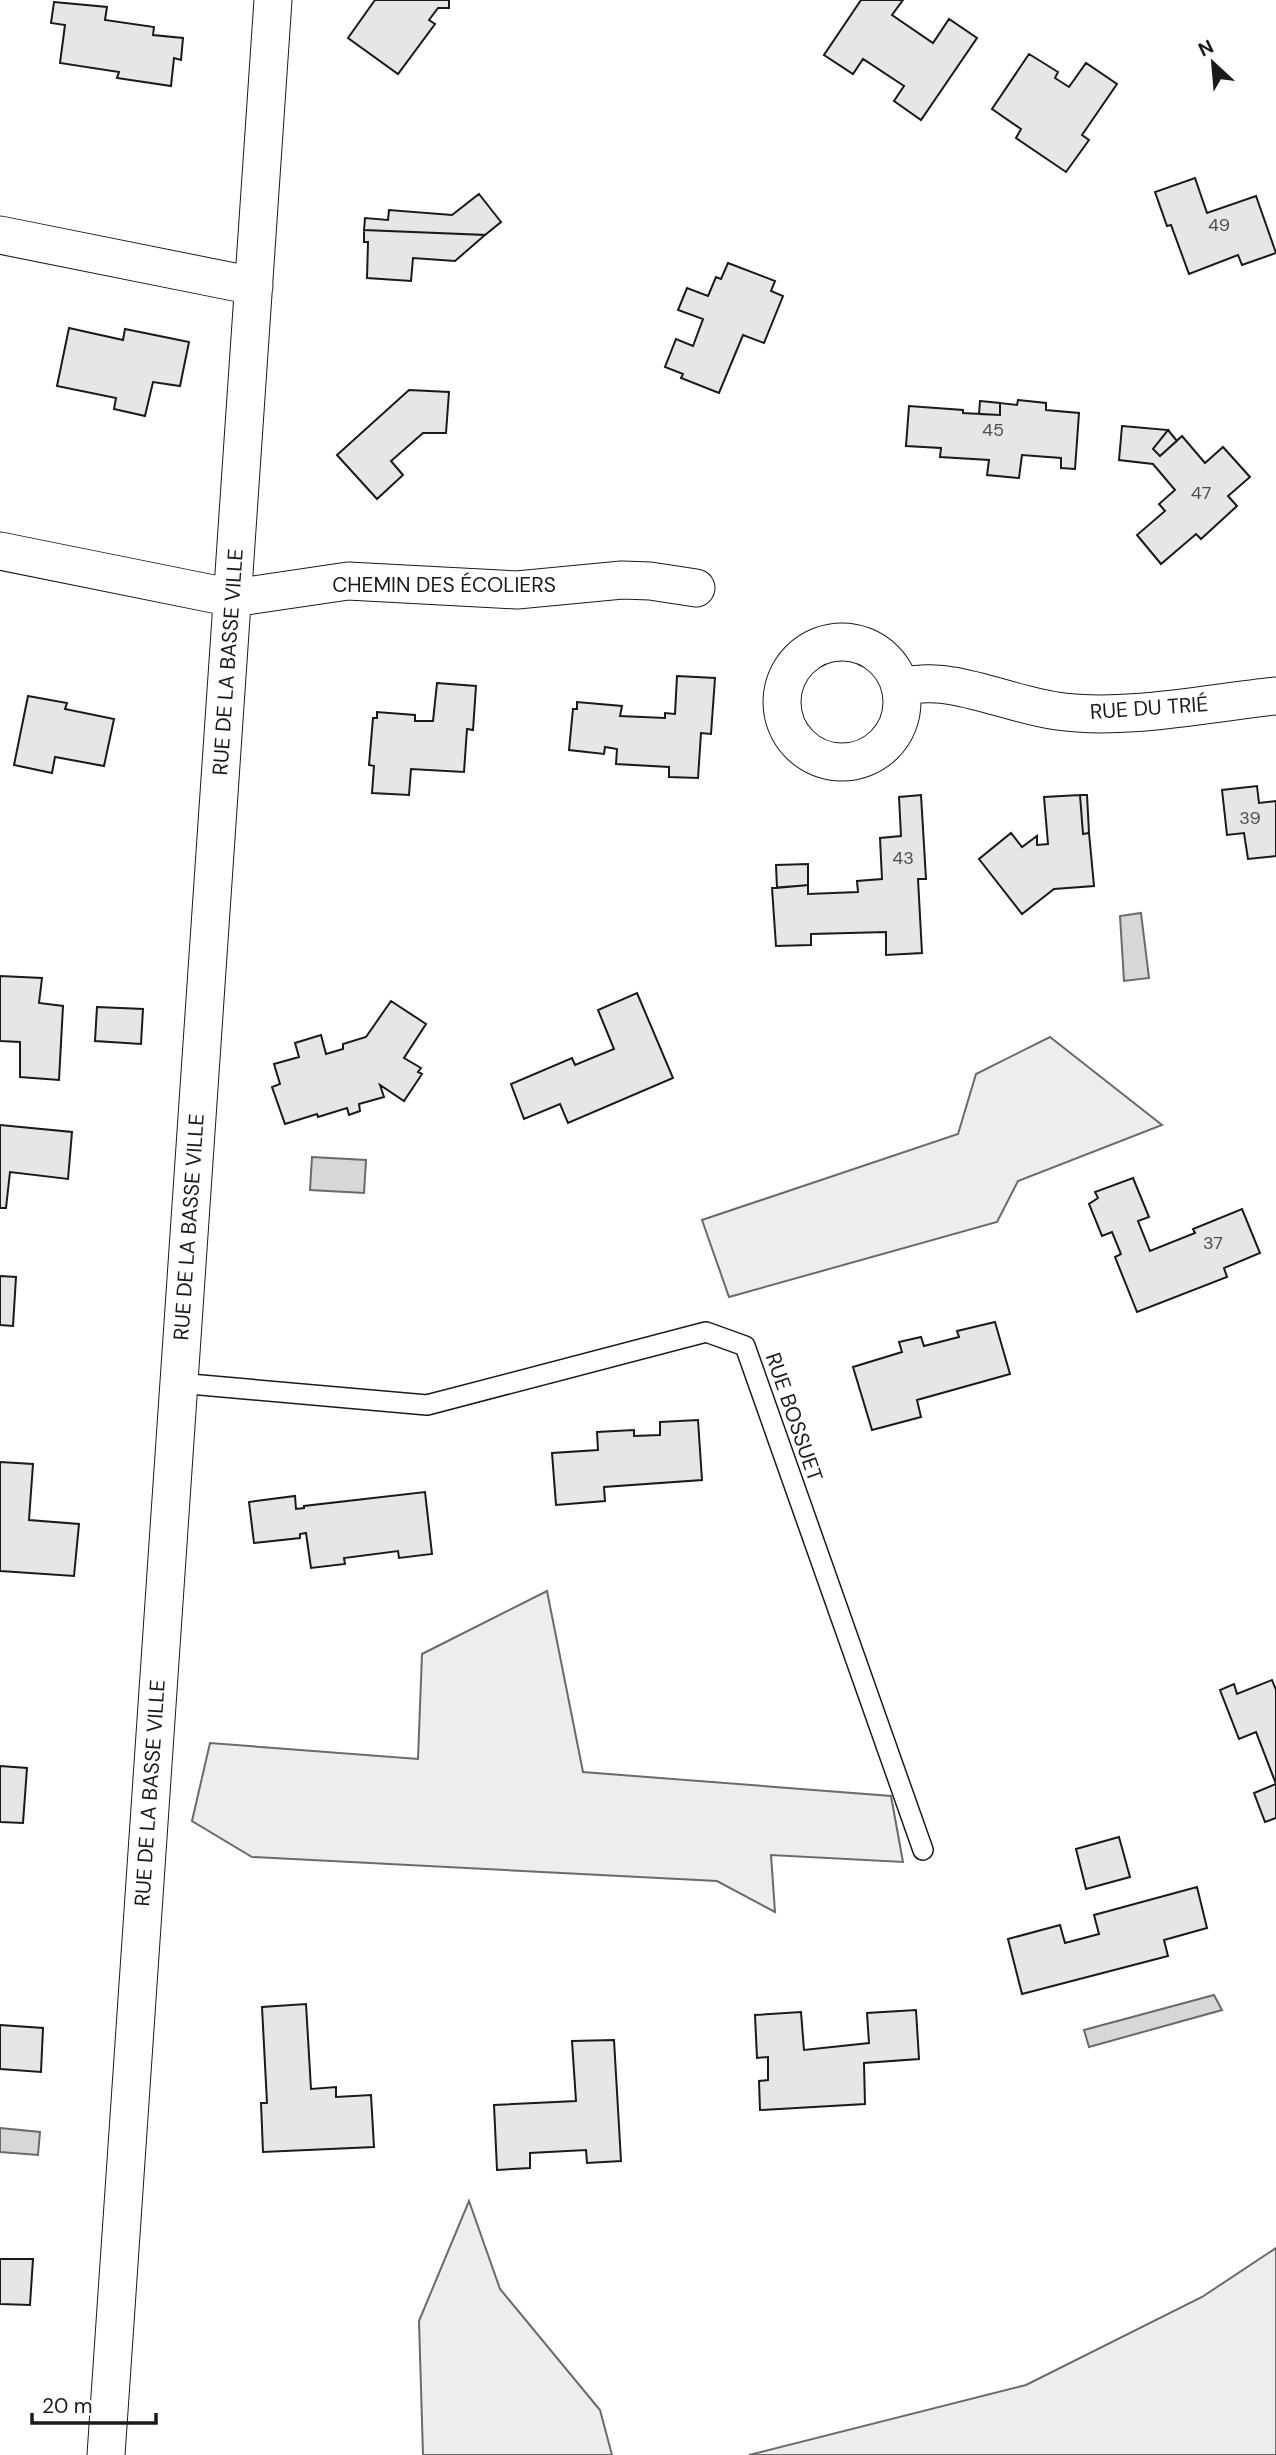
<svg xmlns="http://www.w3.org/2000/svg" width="1276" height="2455" font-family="'DM Sans',sans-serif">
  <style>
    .built { fill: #ededed; stroke: #6a6a6a; stroke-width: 2 }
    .water { fill: #d7d7d7; stroke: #6a6a6a; stroke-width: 2 }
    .building { fill: #e6e6e6; stroke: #1a1a1a; stroke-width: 2 }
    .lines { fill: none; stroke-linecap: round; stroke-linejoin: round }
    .lane-casing { stroke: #1a1a1a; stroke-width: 22 }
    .street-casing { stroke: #1a1a1a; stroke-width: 39 }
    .lane { stroke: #fff; stroke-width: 19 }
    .street { stroke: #fff; stroke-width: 37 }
    .labels { text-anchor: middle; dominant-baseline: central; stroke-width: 5; stroke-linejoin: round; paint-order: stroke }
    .number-label { font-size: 18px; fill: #4d4d4d }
    .street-label { font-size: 21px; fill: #1a1a1a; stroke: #fff }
  </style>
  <rect width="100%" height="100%" fill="#fff"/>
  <!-- built -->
  <path class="built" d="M1050,1037L1162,1125L1018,1181L997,1222L729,1297L702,1220L958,1134L976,1074Z
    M547,1591L583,1772L891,1796L903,1862L771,1855L775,1912L717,1881L252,1857L192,1821L210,1743L418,1759L422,1654Z
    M469,2201L500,2289L600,2410L612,2455H423L419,2321Z
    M1276,2248V2455H749L1026,2385L1202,2297Z"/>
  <!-- water -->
  <path class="water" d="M1141,913L1149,978L1124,981L1120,916Z
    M312,1157L366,1160L364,1193L310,1190Z
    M1214,1995L1222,2010L1089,2047L1084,2030Z
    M0,2128L40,2132L38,2155L0,2152Z"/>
  <!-- building -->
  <path class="building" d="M375,0H449V8H438L429,20L435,24L398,74L348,38Z
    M861,0H903L892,15L933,43L949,19L977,38L921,120L894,101L904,86L863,59L853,74L824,55Z
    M54,2L107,7L105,20L154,27L153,35L183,38L181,60L174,58L171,86L117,78L119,72L60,63L65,25L51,23Z
    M1029,54L1058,72L1055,78L1069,87L1086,63L1117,84L1082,135L1089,140L1066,172L1016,138L1021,129L992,109Z
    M1195,178L1207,213L1256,196L1276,253L1242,265L1238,255L1189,274L1171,225L1167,226L1155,192Z
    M479,194L501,222L485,235L364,230L365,218L388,220L389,210L452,215Z
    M364,230L485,235L455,261L413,258L411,281L367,278L368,242H364Z
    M728,263L775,281L771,291L783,296L764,343L743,335L719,393L681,378L683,374L665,367L676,339L693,346L703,319L678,310L687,288L708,296L716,277L721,279Z
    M69,328L123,340L125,329L189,342L180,386L153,382L145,416L114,409L116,398L57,386Z
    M409,390L449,392L446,433H423L391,461L403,475L377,499L337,455Z
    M1018,400L1046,403V410L1079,413L1075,469L1061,468V458L1022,455L1019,478L987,475L989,460L940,457L941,448L906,446L909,406L963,410V413L1000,415V403L1017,405Z
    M980,401L1000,403V415L979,414Z
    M1122,426L1168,430L1153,449L1160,456L1182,436L1205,463L1223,447L1250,477L1228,496L1237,506L1201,539L1196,534L1161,564L1137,535L1165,511L1159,504L1175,490L1153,464L1119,460Z
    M1168,430L1177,441L1160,456L1153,449Z
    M677,676L715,678L711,734L701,733L698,778L669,777V767L616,764L617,749L605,747L604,754L569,750L573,709H577V702L622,706L620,716L665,718V713L675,714Z
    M437,683L476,686L473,730L467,729L464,772L411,769L409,795L372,793L374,766L369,765L373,718H377V712L415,715V721H433Z
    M28,696L67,703L65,709L114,719L104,766L55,757L52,773L14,765Z
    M1257,786L1259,803L1276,801V856L1248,859L1244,833L1227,835L1222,790Z
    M921,795L926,879H918L922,953L886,955V932L811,934V945L776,946L772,888L808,885V894L858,892L857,881L882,879L880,838L901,836L899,797Z
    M1080,795H1087L1089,833L1083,834Z
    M1080,795L1083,834L1089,833L1094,886L1054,889L1022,914L979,859L1011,833L1022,847L1037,836V845L1048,844L1044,797Z
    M808,864V885L777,888L776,865Z
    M0,976L42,978L39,1003L63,1006L59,1080L20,1077V1042L0,1041Z
    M637,993L673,1078L568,1123L560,1104L524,1119L511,1084L572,1058L575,1065L614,1049L598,1010Z
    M391,1001L426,1024L404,1058L421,1068L418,1072L422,1074L404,1101L380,1085L384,1097L359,1104L360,1111L349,1115L347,1108L318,1117L317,1114L285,1124L272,1087L280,1084L274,1064L299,1057L295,1043L321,1035L326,1054L343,1049V1044L366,1037Z
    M97,1007L143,1009L141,1044L95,1041Z
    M0,1125L72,1132L68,1179L10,1172L6,1208H0Z
    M1133,1178L1149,1217L1138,1221L1150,1251L1195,1233L1193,1229L1242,1209L1260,1253L1224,1268L1227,1277L1137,1312L1115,1257L1121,1254L1112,1232L1102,1236L1089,1204L1098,1198L1095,1192Z
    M0,1276L16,1277L13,1326L0,1325Z
    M995,1322L1010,1374L917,1400L921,1417L872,1430L853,1367L902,1352L899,1342L921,1337L924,1346L959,1337L957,1331Z
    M698,1420L702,1480L604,1487L605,1501L556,1505L552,1453L598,1450L597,1432L634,1430V1436L660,1435V1422Z
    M0,1462L33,1464L29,1520L79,1524L74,1576L0,1571Z
    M425,1492L432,1554L399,1558L398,1551L344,1558L345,1564L311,1568L306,1533L300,1534V1538L254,1543L249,1502L295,1496L296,1509L304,1508V1506Z
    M1272,1680L1276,1690V1818L1265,1822L1254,1793L1276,1784L1256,1732L1239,1739L1220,1690L1234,1684L1237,1694Z
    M0,1766L27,1768L23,1823L0,1822Z
    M1119,1837L1130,1877L1086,1889L1076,1849Z
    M1197,1887L1207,1928L1164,1940L1168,1956L1022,1994L1008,1939L1060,1925L1065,1943L1099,1934L1094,1915Z
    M306,2004L311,2089L336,2087V2097L371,2095L374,2147L263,2152L261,2103H267L262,2007Z
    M916,2010L919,2059L864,2063L865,2104L760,2110L759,2081L768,2080V2057L757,2058L755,2015L801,2012L804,2050L869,2043L867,2013Z
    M0,2025L43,2028L41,2072L0,2069Z
    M614,2040L621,2161L587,2163L586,2150L530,2153V2168L497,2170L494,2105L576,2101L572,2041Z
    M0,2259H33L30,2305L0,2304Z"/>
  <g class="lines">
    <defs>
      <path id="lane" d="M178,1383L427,1405L706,1332L745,1346L923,1850"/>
      <path id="street" d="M0,235L254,286
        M0,551L233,598L348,581L517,590L622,580L650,581L696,588
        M782 702a60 60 0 1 1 120 0a60 60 0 1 1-120 0Z
        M900,686C918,684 935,682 953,686C988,692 1022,706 1057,711C1124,721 1208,703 1276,696
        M106,2455L273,0"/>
    </defs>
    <!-- lane casing -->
    <use href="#lane" class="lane-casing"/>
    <!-- street casing -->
    <use href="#street" class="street-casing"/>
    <!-- lane -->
    <use href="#lane" class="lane"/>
    <!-- street -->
    <use href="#street" class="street"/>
  </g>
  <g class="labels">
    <!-- number labels -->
    <g class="number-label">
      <text x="1219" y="225">49</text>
      <text x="993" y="430">45</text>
      <text x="1201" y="493">47</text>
      <text x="1250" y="818">39</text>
      <text x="903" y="858">43</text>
      <text x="1213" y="1243">37</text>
    </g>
    <!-- street labels -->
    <g class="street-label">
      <text x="444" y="585">CHEMIN DES ÉCOLIERS</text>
      <text transform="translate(228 662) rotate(-86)">RUE DE LA BASSE VILLE</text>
      <text transform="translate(1149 708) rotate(-4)">RUE DU TRIÉ</text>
      <text transform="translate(189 1227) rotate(-86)">RUE DE LA BASSE VILLE</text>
      <text transform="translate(794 1417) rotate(71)">RUE BOSSUET</text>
      <text transform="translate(150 1793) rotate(-86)">RUE DE LA BASSE VILLE</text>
    </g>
  </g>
  <!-- north arrow -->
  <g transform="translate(1213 63) rotate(334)" stroke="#ffffff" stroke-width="5" paint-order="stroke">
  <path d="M0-5L12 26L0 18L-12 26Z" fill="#1a1a1a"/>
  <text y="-10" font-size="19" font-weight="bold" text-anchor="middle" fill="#1a1a1a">N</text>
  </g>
  <!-- scale -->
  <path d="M32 2413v10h124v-10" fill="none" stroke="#1a1a1a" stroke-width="3.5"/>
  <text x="42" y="2413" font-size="21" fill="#1a1a1a" stroke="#ffffff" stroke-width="5" paint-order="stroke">20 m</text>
</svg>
